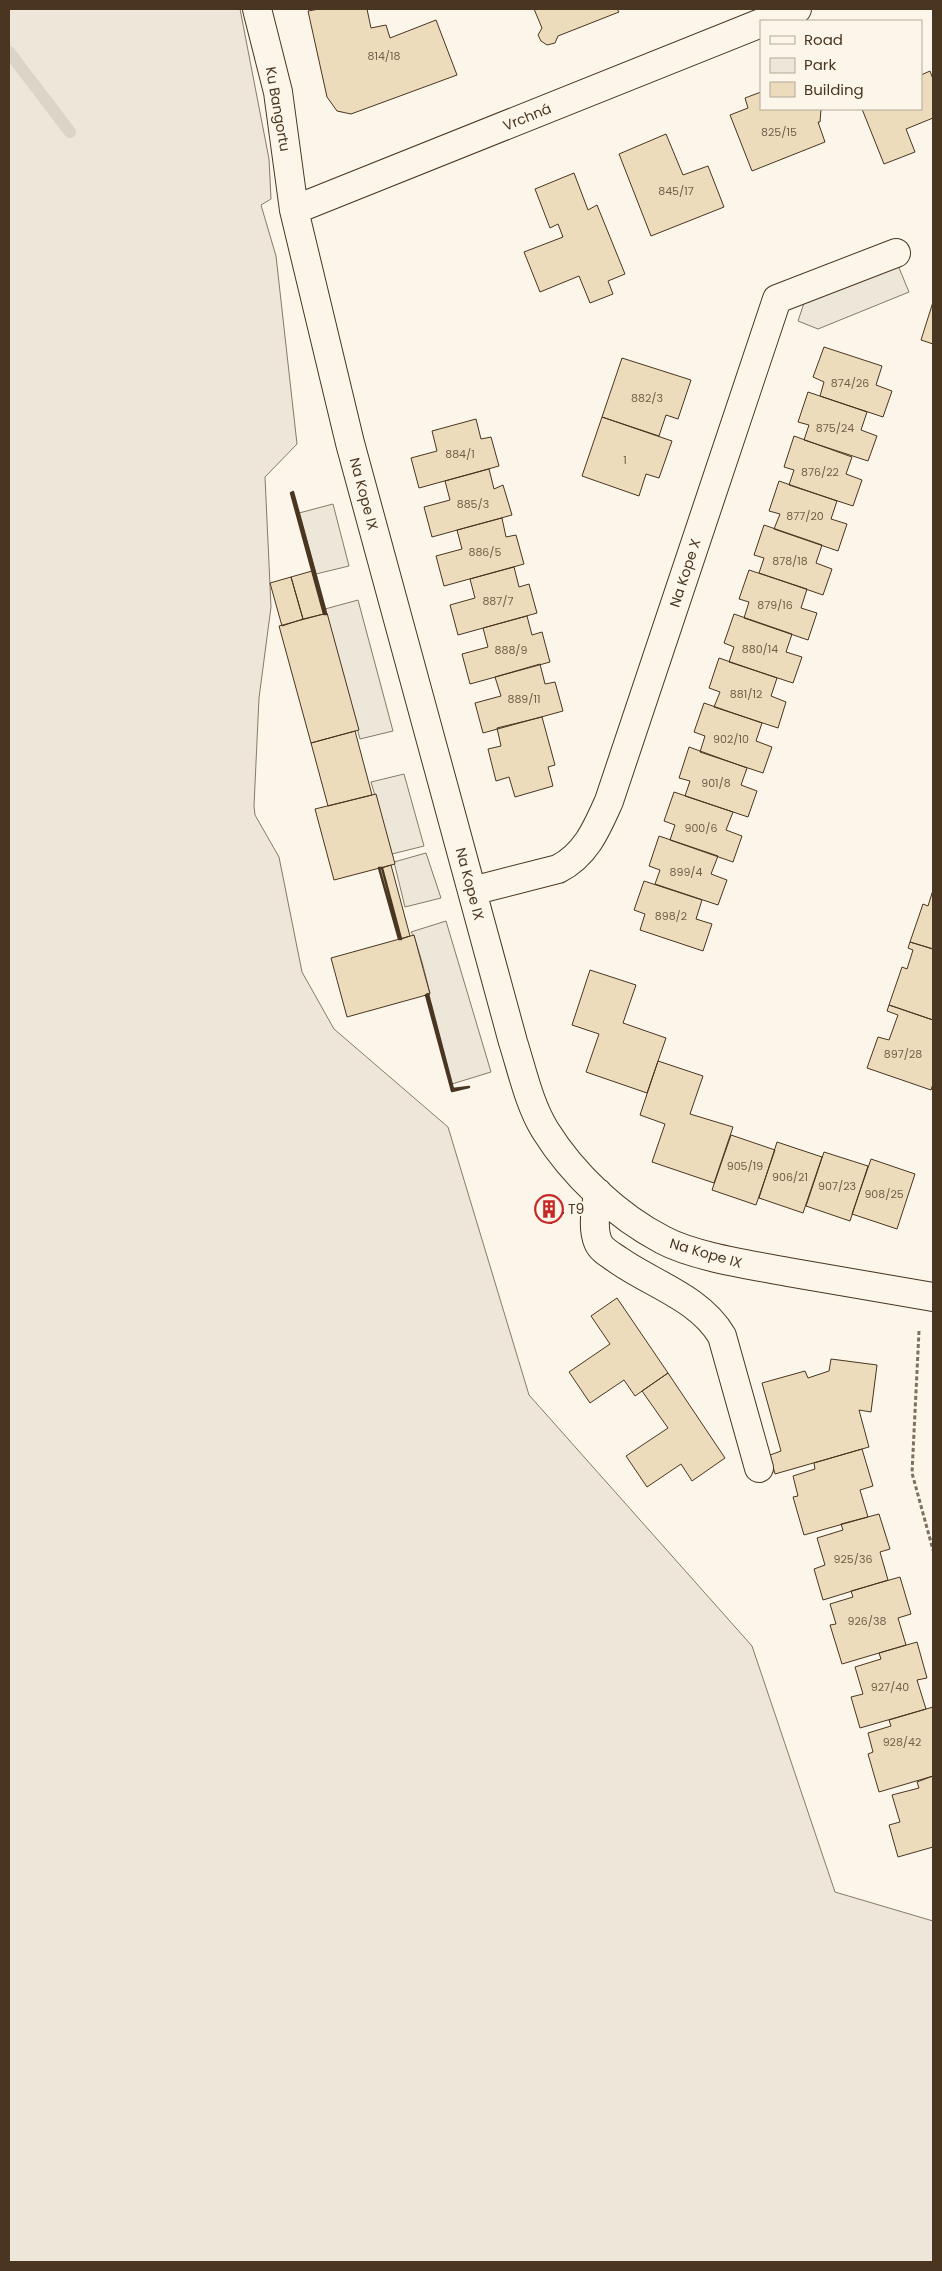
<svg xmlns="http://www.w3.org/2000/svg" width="942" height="2271" font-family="Poppins,sans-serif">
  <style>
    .green { fill: #ede6d9; stroke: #887966 }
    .parking { fill: #ede7d9; stroke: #887966 }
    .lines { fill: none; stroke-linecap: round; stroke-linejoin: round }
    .stream { stroke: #dcd4c6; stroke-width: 12 }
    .building { fill: #ecdcbc; stroke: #4a3520 }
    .street-casing { stroke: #4a3520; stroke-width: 30 }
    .path { stroke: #7f6f5c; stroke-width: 3; stroke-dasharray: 4 2.5; stroke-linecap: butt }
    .street { stroke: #fbf6e9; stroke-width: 28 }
    .wall { stroke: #4a3520; stroke-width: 2.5 }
    .labels { text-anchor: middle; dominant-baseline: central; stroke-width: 4; stroke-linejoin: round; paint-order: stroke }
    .number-label { font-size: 11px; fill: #725f47 }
    .street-label { font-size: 14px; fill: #4a3520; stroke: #fbf6e9 }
    .poi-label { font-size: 14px; fill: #4a3520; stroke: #fbf6e9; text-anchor: start }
  </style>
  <rect width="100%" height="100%" fill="#fbf6e9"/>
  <!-- green -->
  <path class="green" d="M9,9H240L269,159L271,199L261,205L276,256L297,444L265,477L271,607L259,698L254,806L255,815L279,857L302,972L334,1029L448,1127L529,1395L752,1646L835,1892L933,1921V2262H9Z"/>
  <!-- parking -->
  <path class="parking" d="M897,263L909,292L818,329L798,321L805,300Z
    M333,504L349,566L316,574L299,513Z
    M358,600L393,731L360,739L325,609Z
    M404,774L424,846L392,854L371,782Z
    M426,853L441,898L405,907L394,862Z
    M446,921L491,1072L452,1084L428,994L430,993L422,962L414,936L411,932Z"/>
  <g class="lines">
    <!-- stream -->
    <path class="stream" d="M9,52L70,132"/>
  </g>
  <!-- building -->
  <path class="building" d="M319,9H367L371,28L386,25L390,38L436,20L457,75L351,114L337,111L327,97L308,11Z
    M534,9H617L619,12L558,36L555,43L547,45L541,41L538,35L542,28Z
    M930,71L933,79V118L906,129L915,152L884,164L862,109H921V75Z
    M761,92V109H821L820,122H818L825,142L752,171L730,115L748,108L745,98Z
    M666,134L683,175L708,166L724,207L651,236L619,154Z
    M574,173L588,210L597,205L625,274L608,281L613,294L590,303L579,276L540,292L524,252L563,237L558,224L550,228L535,189Z
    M933,302V344L921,340Z
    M824,347L882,366L876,385L892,391L883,417L820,396L824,382L813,377Z
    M622,358L691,380L678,419L666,415L659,436L602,417Z
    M808,392L867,412L861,430L877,436L868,461L804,440L809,425L798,422Z
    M602,417L672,441L659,478L646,474L639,496L582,476Z
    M476,419L481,439L491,437L499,466L419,488L411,458L437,451L432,431Z
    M794,436L852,457L846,474L862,480L853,506L789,485L794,470L784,467Z
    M489,469L494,489L503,485L512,515L432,537L424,507L450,500L445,481Z
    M779,481L837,501L831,519L847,524L838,551L774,529L780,514L769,511Z
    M502,518L506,537L516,535L524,564L444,586L436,556L462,549L457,530Z
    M764,525L822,545L816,563L832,569L823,595L759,573L764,558L754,555Z
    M514,567L519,587L529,584L537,613L458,635L450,605L475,598L470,579Z
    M749,570L807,589L801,608L817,613L808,640L744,618L749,602L739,599Z
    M312,571L324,614L303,619L291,577Z
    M291,577L303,619L282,626L270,583Z
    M327,613L359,730L311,743L279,626Z
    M734,614L792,634L786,652L802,657L793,683L729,662L734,647L724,643Z
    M527,616L532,635L542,632L550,662L470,684L462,654L488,647L483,628Z
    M719,658L777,678L771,696L786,702L778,728L714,707L720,692L709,688Z
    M540,664L545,684L555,682L563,711L483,733L475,703L501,696L495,677Z
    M704,703L762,723L756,741L772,747L763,773L700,752L705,736L694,732Z
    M542,717L555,765L548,767L553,786L515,797L509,777L496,781L488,749L501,746L497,728Z
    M355,731L372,795L328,806L311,743Z
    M689,747L747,768L741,785L757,791L748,817L685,796L690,781L679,778Z
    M674,792L733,812L726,830L742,836L733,862L670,840L675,825L664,821Z
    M376,794L395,864L334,880L315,809Z
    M659,836L718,856L711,874L727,880L718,905L655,884L660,870L649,866Z
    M391,865L410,936L401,939L382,868Z
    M644,881L702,900L696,919L712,924L703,951L640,930L645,914L634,910Z
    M933,890V949L910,942L923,904L928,906Z
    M414,935L430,994L347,1017L331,958Z
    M910,942L933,949V1020L889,1005L902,967L907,969L913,950L908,948Z
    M590,970L636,985L623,1023L666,1038L647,1093L586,1072L599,1034L572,1025Z
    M889,1005L933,1020V1084L931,1090L867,1068L878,1037L889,1040L898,1015L887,1011Z
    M658,1061L703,1076L690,1114L733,1127L714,1183L652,1162L665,1124L640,1115Z
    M731,1135L775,1150L756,1205L712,1190Z
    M777,1142L822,1157L803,1213L759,1198Z
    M824,1152L868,1166L850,1221L806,1206Z
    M871,1159L915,1174L897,1229L852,1214Z
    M547,1195L564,1213L551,1224L535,1206Z
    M617,1298L668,1373L635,1396L624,1380L590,1403L569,1372L610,1344L591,1316Z
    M831,1359L877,1365L871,1412L859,1410L869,1447L775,1474L770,1455L781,1451L762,1383L805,1371L808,1378L829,1371Z
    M668,1373L725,1458L692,1481L681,1464L647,1487L626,1456L668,1428L642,1391Z
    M862,1449L873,1486L860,1490L868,1517L804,1535L793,1497L798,1496L793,1476L815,1469L814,1463Z
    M879,1514L890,1549L880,1552L888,1580L823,1600L814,1569L825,1565L817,1538L843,1530L841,1524Z
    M900,1577L911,1614L898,1618L906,1645L842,1664L830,1625L836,1624L830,1604L853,1597L851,1591Z
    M917,1642L927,1678L917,1680L926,1709L860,1728L851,1697L863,1694L855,1667L881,1659L879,1653Z
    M933,1707V1776L879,1792L868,1754L873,1752L868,1733L891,1726L889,1720Z
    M933,1776V1847L898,1857L889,1825L900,1822L892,1795L919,1788L917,1782Z"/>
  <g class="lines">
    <defs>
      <path id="street" d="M257,9L278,92L294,210L350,443L513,1042C522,1070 529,1104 545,1130C573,1175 617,1216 663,1240C695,1257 752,1265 788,1272C836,1280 885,1289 933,1297
        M766,21L797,9
        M294,210L761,23
        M472,891L558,869C586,855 597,828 609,801L777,299L896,253
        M598,1193C596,1209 592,1227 598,1242C601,1250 611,1255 618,1260C652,1284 700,1298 722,1336L759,1468"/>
    </defs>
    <!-- street casing -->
    <use href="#street" class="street-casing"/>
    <!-- path -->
    <path class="path" d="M919,1331L912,1473L933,1550"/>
    <!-- street -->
    <use href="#street" class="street"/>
    <!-- wall -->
    <path class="wall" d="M293,492L325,609L326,614H324L291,493Z
      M379,868H382L401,939H399Z
      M428,994L453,1089L469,1087L452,1091L426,995Z"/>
  </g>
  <!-- icons -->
  <defs>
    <symbol id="building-ring" viewBox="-11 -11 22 22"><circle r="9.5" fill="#fbf6e9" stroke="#c62828" stroke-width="1.5"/><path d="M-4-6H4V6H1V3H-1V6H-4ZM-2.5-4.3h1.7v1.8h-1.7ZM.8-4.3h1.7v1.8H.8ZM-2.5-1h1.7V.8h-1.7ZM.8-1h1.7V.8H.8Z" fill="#c62828"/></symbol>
  </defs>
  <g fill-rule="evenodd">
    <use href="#building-ring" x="533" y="1193" width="32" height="32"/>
  </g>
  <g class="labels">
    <!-- number labels -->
    <g class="number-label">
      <text x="384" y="56">814/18</text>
      <text x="779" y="132">825/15</text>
      <text x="676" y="191">845/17</text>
      <text x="850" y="383">874/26</text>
      <text x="647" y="398">882/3</text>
      <text x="835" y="428">875/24</text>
      <text x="460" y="454">884/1</text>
      <text x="625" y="460">1</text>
      <text x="820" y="472">876/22</text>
      <text x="473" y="504">885/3</text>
      <text x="805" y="516">877/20</text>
      <text x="485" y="552">886/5</text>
      <text x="790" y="561">878/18</text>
      <text x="498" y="601">887/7</text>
      <text x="775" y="605">879/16</text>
      <text x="760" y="649">880/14</text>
      <text x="511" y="650">888/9</text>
      <text x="746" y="694">881/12</text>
      <text x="524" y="699">889/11</text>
      <text x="731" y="739">902/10</text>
      <text x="716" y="783">901/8</text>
      <text x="701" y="828">900/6</text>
      <text x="686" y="872">899/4</text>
      <text x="671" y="916">898/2</text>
      <text x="903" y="1054">897/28</text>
      <text x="745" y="1166">905/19</text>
      <text x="790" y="1177">906/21</text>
      <text x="837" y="1186">907/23</text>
      <text x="884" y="1194">908/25</text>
      <text x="853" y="1559">925/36</text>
      <text x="867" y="1621">926/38</text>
      <text x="890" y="1687">927/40</text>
      <text x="902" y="1742">928/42</text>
    </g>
    <!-- street labels -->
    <g class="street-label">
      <text transform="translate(278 109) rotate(80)">Ku Bangortu</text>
      <text transform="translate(527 117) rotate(-22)">Vrchná</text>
      <text transform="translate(364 494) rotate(75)">Na Kope IX</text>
      <text transform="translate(685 573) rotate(-72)">Na Kope X</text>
      <text transform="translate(470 884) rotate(75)">Na Kope IX</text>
      <text transform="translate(706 1253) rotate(16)">Na Kope IX</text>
    </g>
    <!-- poi labels -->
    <g class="poi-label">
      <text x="568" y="1209">T9</text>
    </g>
  </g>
  <!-- border -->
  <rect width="942" height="2271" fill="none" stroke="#4a3520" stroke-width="20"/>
  <!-- legend -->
  <rect x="760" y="20" width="162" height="90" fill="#fbf6e9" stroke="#b4a999"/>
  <rect x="770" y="36" width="25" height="8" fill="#fbf6e9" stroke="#b4a999"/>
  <text x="804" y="45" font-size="15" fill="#4a3520">Road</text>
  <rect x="770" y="58" width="25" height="15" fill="#ede6d9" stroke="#b4a999"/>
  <text x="804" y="70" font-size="15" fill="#4a3520">Park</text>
  <rect x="770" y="82" width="25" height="15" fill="#ecdcbc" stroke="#b4a999"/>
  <text x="804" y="95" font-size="15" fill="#4a3520">Building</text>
</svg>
